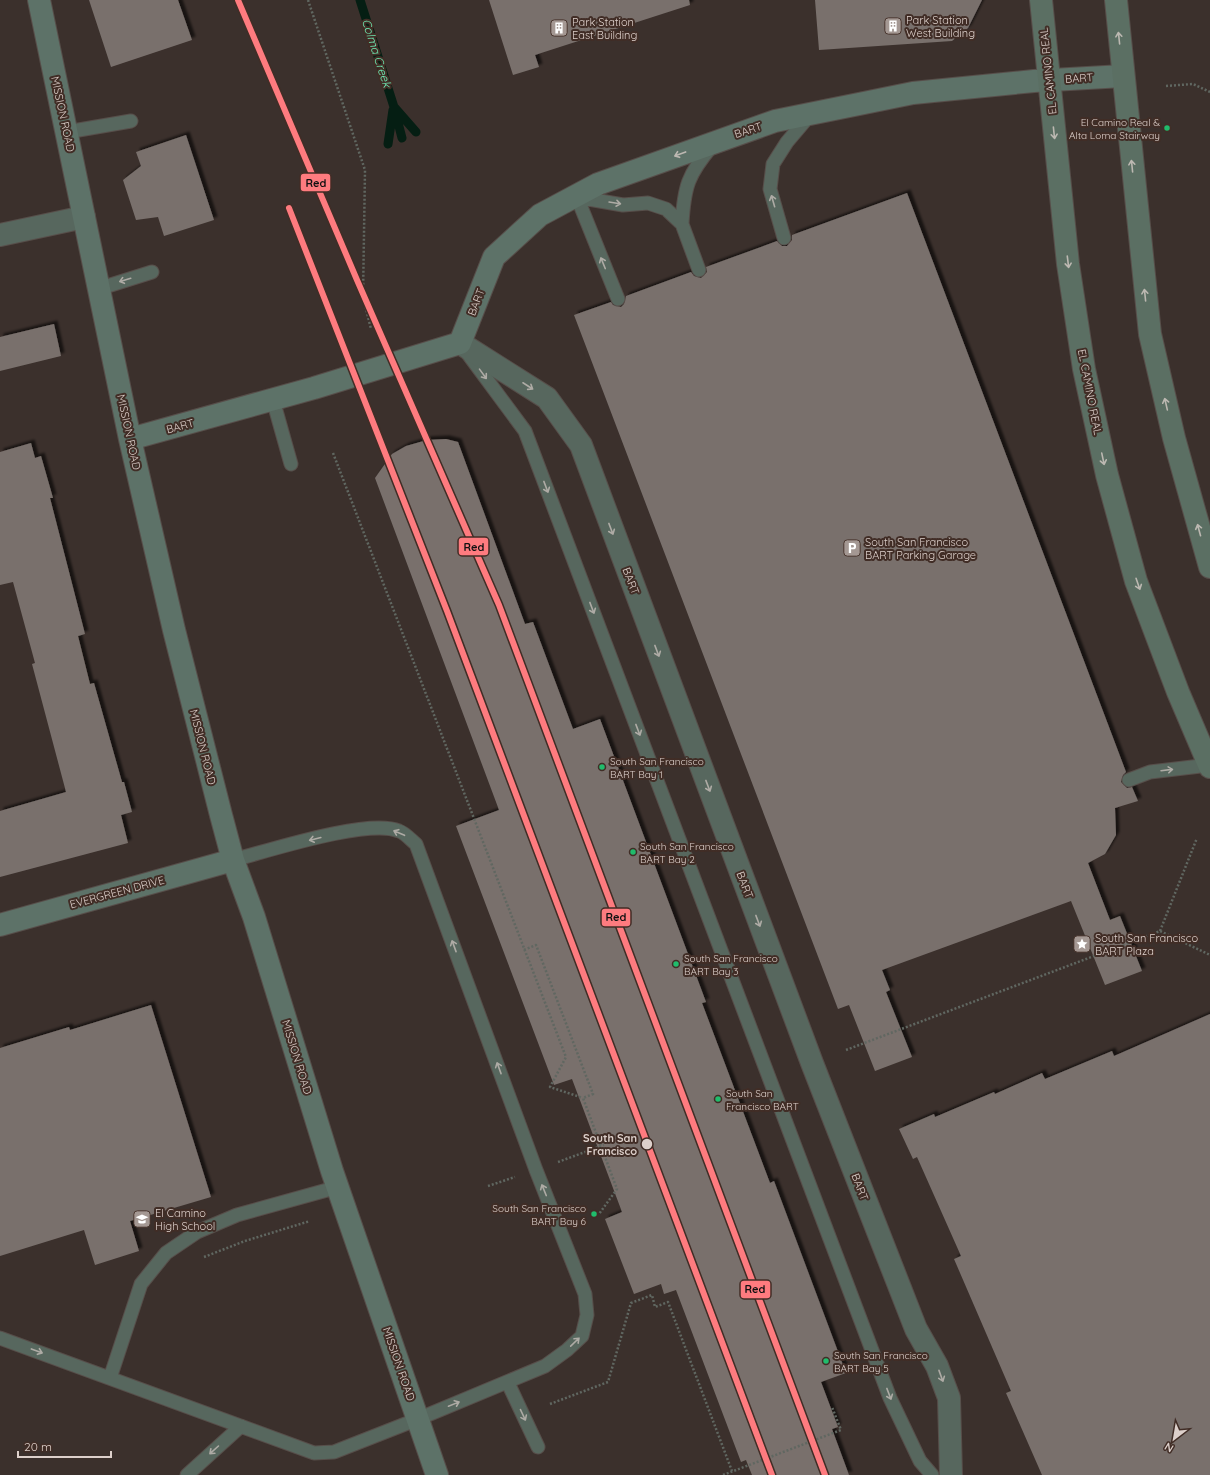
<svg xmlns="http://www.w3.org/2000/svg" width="1210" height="1475" font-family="Quicksand,sans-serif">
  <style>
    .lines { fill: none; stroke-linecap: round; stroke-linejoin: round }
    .stream { stroke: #051e13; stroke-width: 9 }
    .building { fill: #79706c; filter: url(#shadow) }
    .lane-casing { stroke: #574e4a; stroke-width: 15 }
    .street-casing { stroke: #574e4a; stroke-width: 24 }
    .secondary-casing { stroke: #574e4a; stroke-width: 24 }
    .primary-casing { stroke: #574e4a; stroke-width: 24 }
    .path { stroke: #606761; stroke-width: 2.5; stroke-dasharray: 2 2; stroke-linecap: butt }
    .lane { stroke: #57675e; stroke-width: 13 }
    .street { stroke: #57675e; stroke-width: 22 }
    .secondary { stroke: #5d7268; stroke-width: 22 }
    .primary { stroke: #5b6f63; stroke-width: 22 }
    .metro-1-casing { stroke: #412d26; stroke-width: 9 }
    .metro-1 { stroke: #fe7b7f; stroke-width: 6 }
    .oneway { stroke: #bcb8b1 }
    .oneway2 { stroke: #bdb8b2 }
    .oneway3 { stroke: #aeaba5 }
    .bus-dot { fill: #20bc6c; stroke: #412d26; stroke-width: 1.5 }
    .stop-dot { fill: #ddd0cb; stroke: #412d26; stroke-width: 1.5 }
    .labels { text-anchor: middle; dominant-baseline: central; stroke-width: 4; stroke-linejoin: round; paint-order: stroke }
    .bus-label { font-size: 10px; fill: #ddd0cb; stroke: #412d26; text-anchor: start }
    .poi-label { font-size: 11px; fill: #ddd0cb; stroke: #412d26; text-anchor: start }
    .street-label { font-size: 11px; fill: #ddd0cb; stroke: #412d26 }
    .stop-label { font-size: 11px; font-weight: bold; fill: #ddd0cb; stroke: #412d26; text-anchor: end }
    .water-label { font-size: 12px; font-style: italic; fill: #6fedb6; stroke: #412d26 }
    .line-badge { stroke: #412d26; stroke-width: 1.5 }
    .pale-badge-label { font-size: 11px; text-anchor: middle; font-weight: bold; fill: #111 }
  </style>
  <defs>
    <filter id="shadow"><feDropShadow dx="3.5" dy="-3.5" stdDeviation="1" flood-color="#0009"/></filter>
  </defs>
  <rect width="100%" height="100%" fill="#3b302c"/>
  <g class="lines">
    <!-- stream -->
    <path class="stream" d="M360,0L394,107L402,138
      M395,108L416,132
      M388,144L393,110"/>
  </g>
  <!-- building -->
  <path class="building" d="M89,0H178L192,40L111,67Z
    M489,0H689L690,5L535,55L539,67L513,75Z
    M815,0H982L968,28L952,41L819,50Z
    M186,135L214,220L164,236L158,217L136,220L123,180L141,166L136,152Z
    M907,193L1126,772L1123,775L1121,782L1127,788L1132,787L1138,801L1115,808L1116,835L1105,854L1088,863L1110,920L1120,916L1142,971L1105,985L1071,901L882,970L890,990L886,992L912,1057L875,1071L849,1005L838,1009L574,315L611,302L613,305L621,307L624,304L626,296L691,272L694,276L701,278L707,272L706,267L777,241L782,246H787L792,240V235Z
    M54,324L61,356L0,371V337Z
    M446,439L458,442L525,624L533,622L573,729L600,719L706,1002L702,1003L770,1183L774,1181L846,1373L821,1382L838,1427L832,1429L849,1475H752L746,1460L741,1462L676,1290L664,1294L661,1284L634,1294L605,1219L622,1212L572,1079L554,1085L456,826L499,810L375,478L392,454L406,446L427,440Z
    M31,443L35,458L41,456L53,498H50L85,634L78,636L90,684L94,683L122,782H124L132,812L121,815L128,843L0,877V811L66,792L32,664L35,663L13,582L0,585V452Z
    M151,1005L211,1197L130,1221L139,1251L95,1265L84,1230L0,1256V1048L69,1027L70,1030Z
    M1210,1014V1475H1042L1006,1393L1011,1391L954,1259L961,1256L917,1157L913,1159L899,1129L934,1114L935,1117L994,1092L995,1094L1042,1073L1045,1079L1112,1051L1114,1056Z"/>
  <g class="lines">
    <defs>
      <path id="lane" d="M67,132L131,121
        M577,197L623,205L648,203L666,209L682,224L699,270
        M577,197L618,299
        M682,224C684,187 688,174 712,146
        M784,238L770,189L773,164L787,142L810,115
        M98,289L152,272
        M468,354L525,431L890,1398L920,1461L932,1475
        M273,400L291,464
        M1129,780L1150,772L1209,765
        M0,1338L314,1453L334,1452L418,1419L545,1366L567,1350L582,1336L587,1315L585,1294L536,1170L416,844C411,840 405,833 399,831C368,818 268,851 233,860
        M110,1378L141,1284L166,1253L197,1232L237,1215L338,1187
        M508,1383L538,1447
        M187,1475L241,1426"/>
      <path id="street" d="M0,235L84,217
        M460,343L547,398L581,445L812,1063L916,1329L937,1366L949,1398L951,1475"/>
      <path id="secondary" d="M39,0L130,439L174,630L221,815L233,860L254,917L332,1171L437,1475
        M130,439L314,388L460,343L494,257L540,215L598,184L775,121L859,104L913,93L1034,81L1123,76
        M0,925L233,860"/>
      <path id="primary" d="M1041,0L1068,264L1084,369L1107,475L1136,581L1178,692L1210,767
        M1116,0L1150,334L1174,438L1210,567"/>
    </defs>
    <!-- lane casing -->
    <use href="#lane" class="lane-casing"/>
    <!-- street casing -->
    <use href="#street" class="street-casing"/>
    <!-- secondary casing -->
    <use href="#secondary" class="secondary-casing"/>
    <!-- primary casing -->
    <use href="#primary" class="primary-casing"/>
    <!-- path -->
    <path class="path" d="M308,0L365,170L363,297L371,329
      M1166,86L1193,84L1210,92
      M333,453L566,1057L550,1087L583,1098
      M1160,931L1197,838
      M524,950L536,945L593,1094L583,1098L617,1189L599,1214
      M846,1050L1160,931L1210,955
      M558,1162L604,1145
      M488,1186L515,1177
      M204,1257L245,1241L310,1221
      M550,1404L608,1382L631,1303L652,1295L655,1307L668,1302L732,1471
      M723,1475L841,1430L832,1407"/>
    <!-- lane -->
    <use href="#lane" class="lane"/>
    <!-- street -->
    <use href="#street" class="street"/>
    <!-- secondary -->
    <use href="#secondary" class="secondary"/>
    <!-- primary -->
    <use href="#primary" class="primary"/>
    <defs>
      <path id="metro-1" d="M238,0L357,280L499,605L825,1475
        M289,208L447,611L772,1475"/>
    </defs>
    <!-- metro-1 casing -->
    <use href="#metro-1" class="metro-1-casing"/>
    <!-- metro-1 -->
    <use href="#metro-1" class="metro-1"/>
  </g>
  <!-- one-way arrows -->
  <defs><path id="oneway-shaft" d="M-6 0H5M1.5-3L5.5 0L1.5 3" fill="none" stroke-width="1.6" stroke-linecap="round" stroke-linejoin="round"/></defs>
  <g class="oneway">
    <use href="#oneway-shaft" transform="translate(1119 38) rotate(-96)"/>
    <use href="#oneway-shaft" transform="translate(1054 133) rotate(84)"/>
    <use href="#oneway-shaft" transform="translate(1132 166) rotate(-96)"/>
    <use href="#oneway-shaft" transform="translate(1068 262) rotate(83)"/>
    <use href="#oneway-shaft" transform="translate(1145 295) rotate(-96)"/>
    <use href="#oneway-shaft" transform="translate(1166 404) rotate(-103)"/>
    <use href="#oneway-shaft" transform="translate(1103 459) rotate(78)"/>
    <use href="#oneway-shaft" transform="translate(1199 530) rotate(-105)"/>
    <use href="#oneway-shaft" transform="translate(1138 584) rotate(71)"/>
  </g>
  <use class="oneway2" href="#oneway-shaft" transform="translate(680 154) rotate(160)"/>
  <g class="oneway3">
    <use href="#oneway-shaft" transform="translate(773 201) rotate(-106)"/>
    <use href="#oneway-shaft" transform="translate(615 203) rotate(9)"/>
    <use href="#oneway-shaft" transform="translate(603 263) rotate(-112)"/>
    <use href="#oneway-shaft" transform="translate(125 280) rotate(163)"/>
    <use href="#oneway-shaft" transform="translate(483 374) rotate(54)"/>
    <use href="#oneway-shaft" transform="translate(528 386) rotate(33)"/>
    <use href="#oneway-shaft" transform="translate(546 487) rotate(69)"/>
    <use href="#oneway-shaft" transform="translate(611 529) rotate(69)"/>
    <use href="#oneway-shaft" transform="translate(592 608) rotate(69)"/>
    <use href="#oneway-shaft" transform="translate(657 651) rotate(69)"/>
    <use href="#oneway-shaft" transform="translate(638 730) rotate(69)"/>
    <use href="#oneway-shaft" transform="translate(1167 770) rotate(-7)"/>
    <use href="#oneway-shaft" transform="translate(708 786) rotate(69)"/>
    <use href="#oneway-shaft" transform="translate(399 833) rotate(-157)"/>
    <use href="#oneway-shaft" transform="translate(315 839) rotate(166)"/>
    <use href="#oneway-shaft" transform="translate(758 921) rotate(69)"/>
    <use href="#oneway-shaft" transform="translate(454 946) rotate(-110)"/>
    <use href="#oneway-shaft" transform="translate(499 1068) rotate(-110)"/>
    <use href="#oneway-shaft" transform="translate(544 1190) rotate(-112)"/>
    <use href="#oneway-shaft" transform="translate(575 1342) rotate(-44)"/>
    <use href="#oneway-shaft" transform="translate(37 1351) rotate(20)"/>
    <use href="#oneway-shaft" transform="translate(941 1376) rotate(70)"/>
    <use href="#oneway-shaft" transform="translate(889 1394) rotate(69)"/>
    <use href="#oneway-shaft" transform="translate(454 1404) rotate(-22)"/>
    <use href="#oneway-shaft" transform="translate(523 1415) rotate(65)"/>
    <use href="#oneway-shaft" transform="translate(214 1450) rotate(138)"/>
  </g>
  <!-- icons -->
  <defs>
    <symbol id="building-square" viewBox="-11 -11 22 22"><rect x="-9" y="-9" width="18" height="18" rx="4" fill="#a49893" stroke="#412d26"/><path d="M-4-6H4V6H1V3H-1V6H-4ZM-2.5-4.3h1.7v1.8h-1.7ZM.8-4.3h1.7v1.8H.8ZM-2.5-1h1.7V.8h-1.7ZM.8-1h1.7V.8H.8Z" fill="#fff"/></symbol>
    <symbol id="parking-square" viewBox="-11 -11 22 22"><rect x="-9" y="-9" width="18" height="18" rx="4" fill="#a49893" stroke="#412d26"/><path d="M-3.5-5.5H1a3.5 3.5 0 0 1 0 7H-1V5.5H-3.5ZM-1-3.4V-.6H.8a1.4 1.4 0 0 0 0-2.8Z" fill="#fff"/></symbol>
    <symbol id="sight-square" viewBox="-11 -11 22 22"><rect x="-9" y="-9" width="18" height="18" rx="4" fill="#a49893" stroke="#412d26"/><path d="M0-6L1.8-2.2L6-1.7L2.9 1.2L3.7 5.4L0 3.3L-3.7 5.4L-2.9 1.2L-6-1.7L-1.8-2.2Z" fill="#fff"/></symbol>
    <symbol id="school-square" viewBox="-11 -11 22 22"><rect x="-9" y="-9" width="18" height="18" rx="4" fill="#a49893" stroke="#412d26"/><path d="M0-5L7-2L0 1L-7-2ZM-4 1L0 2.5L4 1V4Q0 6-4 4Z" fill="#fff"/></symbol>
  </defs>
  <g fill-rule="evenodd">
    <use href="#building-square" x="883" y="16" width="20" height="20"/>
    <use href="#building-square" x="549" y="18" width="20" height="20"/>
    <use href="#parking-square" x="842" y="538" width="20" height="20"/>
    <use href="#sight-square" x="1072" y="934" width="20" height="20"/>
    <use href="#school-square" x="132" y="1209" width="20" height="20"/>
  </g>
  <!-- markers -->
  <g class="bus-dot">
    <circle cx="1167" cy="128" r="3.5"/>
    <circle cx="602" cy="767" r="3.5"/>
    <circle cx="633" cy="852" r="3.5"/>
    <circle cx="676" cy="964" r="3.5"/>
    <circle cx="718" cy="1099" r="3.5"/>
    <circle cx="594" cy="1214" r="3.5"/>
    <circle cx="826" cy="1361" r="3.5"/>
  </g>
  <circle class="stop-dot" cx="647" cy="1144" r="6"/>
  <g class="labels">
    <!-- bus labels -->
    <g class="bus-label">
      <text x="1160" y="122" text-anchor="end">El Camino Real &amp;<tspan x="1160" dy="13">Alta Loma Stairway</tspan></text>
      <text x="610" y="761">South San Francisco<tspan x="610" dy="13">BART Bay 1</tspan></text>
      <text x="640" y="846">South San Francisco<tspan x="640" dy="13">BART Bay 2</tspan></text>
      <text x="684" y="958">South San Francisco<tspan x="684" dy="13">BART Bay 3</tspan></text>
      <text x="726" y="1093">South San<tspan x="726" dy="13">Francisco BART</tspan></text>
      <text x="586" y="1208" text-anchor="end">South San Francisco<tspan x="586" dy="13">BART Bay 6</tspan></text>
      <text x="834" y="1355">South San Francisco<tspan x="834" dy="13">BART Bay 5</tspan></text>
    </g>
    <!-- poi labels -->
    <g class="poi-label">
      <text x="906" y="20">Park Station<tspan x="906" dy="13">West Building</tspan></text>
      <text x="572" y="22">Park Station<tspan x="572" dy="13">East Building</tspan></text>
      <text x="865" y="542">South San Francisco<tspan x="865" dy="13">BART Parking Garage</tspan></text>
      <text x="1095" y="938">South San Francisco<tspan x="1095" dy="13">BART Plaza</tspan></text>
      <text x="155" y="1213">El Camino<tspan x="155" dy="13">High School</tspan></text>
    </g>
    <!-- street labels -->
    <g class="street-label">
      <text transform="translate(1048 71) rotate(-96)">EL CAMINO REAL</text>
      <text transform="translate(1079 78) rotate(-4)">BART</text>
      <text transform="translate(63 114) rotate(78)">MISSION ROAD</text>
      <text transform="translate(748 130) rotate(-18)">BART</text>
      <text transform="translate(476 302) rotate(-69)">BART</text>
      <text transform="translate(1090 392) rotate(79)">EL CAMINO REAL</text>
      <text transform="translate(180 426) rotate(-15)">BART</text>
      <text transform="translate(129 432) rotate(78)">MISSION ROAD</text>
      <text transform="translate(631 581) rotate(69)">BART</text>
      <text transform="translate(203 747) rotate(76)">MISSION ROAD</text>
      <text transform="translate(745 885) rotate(69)">BART</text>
      <text transform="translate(117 892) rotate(-15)">EVERGREEN DRIVE</text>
      <text transform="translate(297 1057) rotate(73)">MISSION ROAD</text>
      <text transform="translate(860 1187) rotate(69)">BART</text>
      <text transform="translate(399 1364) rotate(71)">MISSION ROAD</text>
    </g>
    <!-- stop labels -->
    <g class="stop-label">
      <text x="637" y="1138">South San<tspan x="637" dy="13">Francisco</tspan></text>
    </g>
    <!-- water labels -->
    <g class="water-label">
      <text transform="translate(377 53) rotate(72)">Colma Creek</text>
    </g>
  </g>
  <g class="line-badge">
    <rect x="300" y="173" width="31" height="19" rx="4" fill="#fe7b7f"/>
    <rect x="458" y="537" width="31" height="19" rx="4" fill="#fe7b7f"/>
    <rect x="601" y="908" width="30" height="19" rx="4" fill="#fe7b7f"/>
    <rect x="740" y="1280" width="31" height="19" rx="4" fill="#fe7b7f"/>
  </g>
  <g class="pale-badge-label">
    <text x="316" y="187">Red</text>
    <text x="474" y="551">Red</text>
    <text x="616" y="921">Red</text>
    <text x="755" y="1293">Red</text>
  </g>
  <!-- north arrow -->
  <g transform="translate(1174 1439) rotate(211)" stroke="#412d26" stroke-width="3" paint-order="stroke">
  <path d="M0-3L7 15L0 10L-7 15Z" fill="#ddd0cb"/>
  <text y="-6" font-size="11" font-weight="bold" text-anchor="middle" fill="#ddd0cb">N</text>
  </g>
  <!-- scale -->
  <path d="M18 1451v6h93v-6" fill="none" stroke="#ddd0cb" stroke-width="2"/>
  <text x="24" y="1451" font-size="12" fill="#ddd0cb" stroke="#412d26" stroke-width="3" paint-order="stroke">20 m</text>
</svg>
